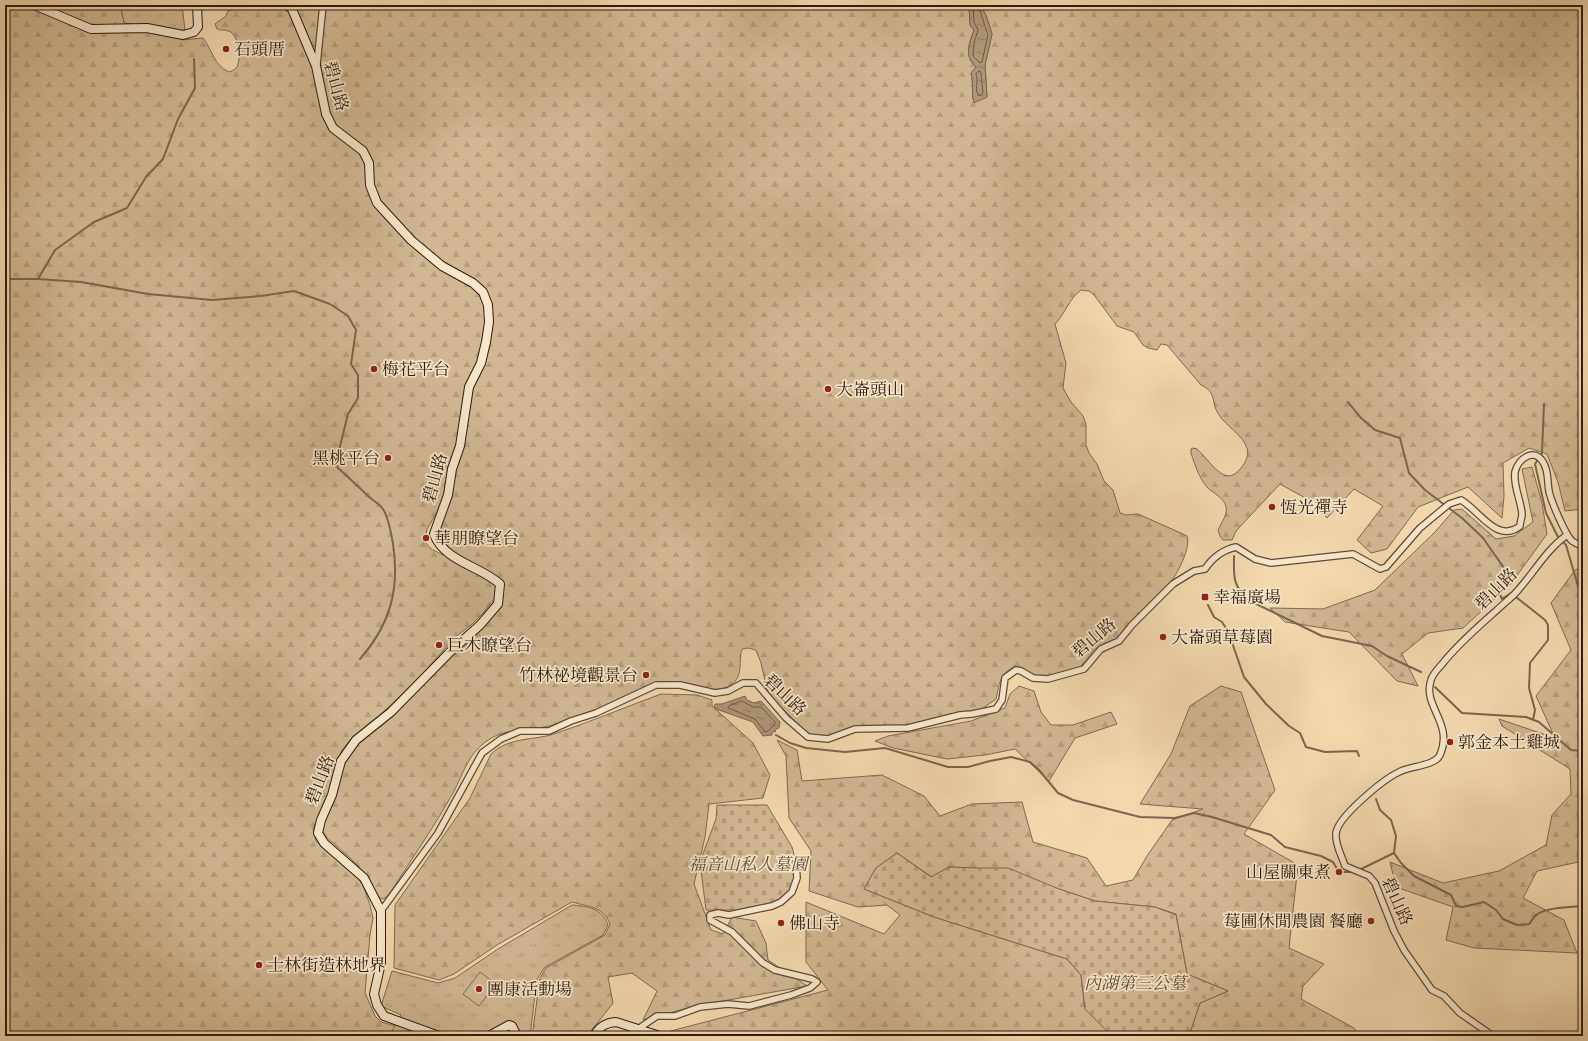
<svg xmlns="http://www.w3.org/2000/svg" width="1588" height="1041" font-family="'IM FELL Double Pica','Noto Serif TC',serif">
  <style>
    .grass { fill: url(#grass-tufts); stroke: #7e6a52 }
    .forest { fill: url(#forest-firs); stroke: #7e6a52 }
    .cemetery { fill: url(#cemetery-stones); stroke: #7e6a52 }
    .pitch { fill: #d1b893; stroke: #7e6a52 }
    .water { fill: url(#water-ripples); stroke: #7a664e }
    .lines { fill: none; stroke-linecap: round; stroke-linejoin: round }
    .shore { stroke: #6d5a44; stroke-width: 1 }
    .stream { stroke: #7a664e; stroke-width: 2 }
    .street-casing { stroke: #5d4b38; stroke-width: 8 }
    .secondary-casing { stroke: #2b1c10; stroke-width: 10 }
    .street { stroke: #f7e6ca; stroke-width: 5.5 }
    .secondary { stroke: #f7e6ca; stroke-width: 8 }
    .poi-dot { fill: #8f2418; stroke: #f7e6ca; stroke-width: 1.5 }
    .labels { text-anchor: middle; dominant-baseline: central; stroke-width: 3.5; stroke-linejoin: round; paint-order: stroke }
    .poi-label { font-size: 17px; fill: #2b1c10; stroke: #f7e6ca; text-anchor: start }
    .street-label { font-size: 17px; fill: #2b1c10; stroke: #f7e6ca }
    .park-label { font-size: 17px; font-style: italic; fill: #5d4b37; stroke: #f7e6ca }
  </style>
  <defs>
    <pattern id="grass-tufts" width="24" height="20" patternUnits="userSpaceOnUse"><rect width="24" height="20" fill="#d1b893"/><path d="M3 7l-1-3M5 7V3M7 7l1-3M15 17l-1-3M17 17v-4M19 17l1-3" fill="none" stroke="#b49e7e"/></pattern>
    <pattern id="forest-firs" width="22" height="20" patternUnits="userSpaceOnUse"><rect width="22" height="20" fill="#d1b893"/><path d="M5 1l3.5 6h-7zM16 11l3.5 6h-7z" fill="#b49e7e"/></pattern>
    <pattern id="cemetery-stones" width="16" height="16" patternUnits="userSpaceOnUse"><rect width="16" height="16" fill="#d1b893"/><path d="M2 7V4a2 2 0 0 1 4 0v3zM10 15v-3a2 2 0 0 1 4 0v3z" fill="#b49e7e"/></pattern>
    <pattern id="water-ripples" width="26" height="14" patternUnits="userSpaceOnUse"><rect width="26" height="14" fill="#af9878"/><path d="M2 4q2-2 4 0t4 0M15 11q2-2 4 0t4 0" fill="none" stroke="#8f7b61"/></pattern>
  </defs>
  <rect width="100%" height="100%" fill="#f3d8ae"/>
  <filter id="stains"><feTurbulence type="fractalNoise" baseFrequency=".005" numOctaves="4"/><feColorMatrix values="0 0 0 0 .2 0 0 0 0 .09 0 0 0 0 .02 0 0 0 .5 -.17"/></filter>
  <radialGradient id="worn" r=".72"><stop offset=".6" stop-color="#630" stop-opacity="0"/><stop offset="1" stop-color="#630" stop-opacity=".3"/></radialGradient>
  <!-- grass -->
  <path class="grass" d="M120,5H182L185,30L177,31L124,23Z
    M572,905C588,906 603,909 608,925L603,935L545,967L537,979L530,1036H389L401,1015L381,1006L392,971L438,983L455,978L498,949Z"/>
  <!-- forest -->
  <path class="forest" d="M5,5H120L124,23L177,31V36L182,40L203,38C212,49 214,66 229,72C232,71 235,70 237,67C241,59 239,39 232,33C228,29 221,31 217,29L215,24L226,16L228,11L245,5H969L970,25L974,30C971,39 966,49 970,59C971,62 974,64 976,67L971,74C974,83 971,93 974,102L987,97L985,65L992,34L987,18L981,5H1583V509L1565,511L1558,482L1547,454L1529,448L1503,463L1504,496L1502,518L1468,487L1418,507L1387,549L1371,553L1357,540L1383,506L1354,489L1327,518L1309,500L1280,484L1236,531L1232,540H1223L1220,536L1218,530C1225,516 1233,507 1217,495C1214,492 1210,491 1207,487C1199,478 1195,465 1191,453V449L1193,448L1197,449C1210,460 1225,490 1241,468C1246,462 1249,455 1247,448C1243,435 1226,426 1219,415C1210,402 1218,393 1201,385L1167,345L1161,344L1157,350L1148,348L1143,345L1134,332L1117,326L1094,295L1089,291L1081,290C1070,297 1065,314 1055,324L1066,363L1063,388L1071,402L1083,416L1086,424V445L1089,453L1097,464L1104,481L1113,490L1120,513L1126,515L1138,514L1183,534L1187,536C1192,550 1172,583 1163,593C1155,602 1145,608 1137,615C1130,623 1123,634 1114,640C1107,644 1099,645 1093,651C1088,656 1085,664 1079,668C1071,672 1042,678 1034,675C1027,673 1022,668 1015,666C999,675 1000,682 996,699L979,711L958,713L939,717L924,722L904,726L853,727L829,737L812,736L808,734L768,694L761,663L756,650L748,648L742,649C738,661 744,676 731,685C714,696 683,683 663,683C650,684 644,688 632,693C603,707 572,722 539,728C525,731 511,729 498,735C489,738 480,746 474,753C465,765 460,780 453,793C434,827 411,860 390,893L385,898L382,899C374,895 371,883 366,876C355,860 338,848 323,834L321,829L322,824L335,793L346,758L359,739L387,718L499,608C503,600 505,587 500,579C483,568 440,552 437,531L451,495L455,471L463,444L470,394L473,384L484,365L486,355L490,331L491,314L489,301L484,289L474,280L447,265L414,238L380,202L373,182L371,160L363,149L335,127L324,96L322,102L323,110L330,128L363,155L366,162V179L368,191L374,202L403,235L421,251L445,270L470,283L482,294L485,301L486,310L484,343L480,361L469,381L465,392L459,436L450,462L444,495L437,512L427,529L425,542L431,549L486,576L496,585L497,592L494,599L484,612L471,625L459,634L449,644L418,679L378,717L352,738L342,750L336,765L331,787L313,829L316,841L354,874L363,885L370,905L373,918L370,935L365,993L375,1016L381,1022L395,1026L389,1036H5Z
    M1532,467L1542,503L1547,534L1510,585L1463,628L1428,633L1402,654L1418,686L1397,681L1349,632L1285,622L1270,608L1323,609L1375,590L1435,532L1454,510L1462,509L1496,539L1514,536L1533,522L1522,469Z
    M1583,567V861L1537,871L1523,898L1564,920L1577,953L1474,948L1446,940L1453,907L1396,887L1390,862L1443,883L1499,871L1546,845L1552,815L1571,794L1570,769L1502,726L1499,719L1555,738L1536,696L1571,650L1551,603L1575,570Z
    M1019,686L1034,691L1041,712L1051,725H1073L1111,712L1117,724L1075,738L1049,781L1015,749L985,755L947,759L893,748L875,741L888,736L971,721L1005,708L1010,694Z
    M1221,686L1241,692L1275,790L1244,834L1298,865L1289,948L1324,964L1303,986L1301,999L1354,1028L1361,1036H1189L1200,1003L1228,991L1187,974L1176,914L1155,907L1095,901L1059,889L977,868L949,867L932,877L897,853L876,868L864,889L934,917L1067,959L1081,975L1085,1009L1112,1036H697L667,1032L828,990L806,962V902L884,934L900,915L887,905L858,907L809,891L811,851L789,818L786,756L777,740L797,750L802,781L882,775L924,796L940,816L972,804L1022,802L1033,842L1087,858L1106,886L1133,880L1147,856L1172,820L1203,809L1140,804L1171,754L1190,706Z
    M661,694L697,695L712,700V706L753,743L770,775L763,798L709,804L705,837L694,884L711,930L723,934L732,917L756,921L766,943L768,960L807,986L695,1006L643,1020L657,991L632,973L608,977L613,1003L587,1036H532L540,978L546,968L605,935L610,924C603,906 589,907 572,902L497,945L454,974L439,980L394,968L395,905L470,798L491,754C510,736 535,741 557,733C592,721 626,707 661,694Z"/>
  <!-- cemetery -->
  <path class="cemetery" d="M717,805H767L792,847L795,858L798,878L790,892L779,901L755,910H706L700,862L716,819Z
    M897,853L931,877L949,867L977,868H1008L1059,889L1095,901L1155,907L1176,915L1187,974L1228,991L1200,1003L1189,1036H1112L1085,1009L1081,975L1067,959L934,917L864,889L876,868Z"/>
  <!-- pitch -->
  <path class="pitch" d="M480,972L496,984L479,1006L463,994Z"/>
  <!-- water -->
  <path class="water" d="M969,5H981L987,18L992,34L985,65L987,97L974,103C971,92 974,83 971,73L976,67C974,64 971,62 970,59C966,50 971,39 974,30L970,25Z
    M745,696L747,700L754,703L761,701L780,722L779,728L776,729L775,732H772V735L763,736L753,722L716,709L714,707L715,704H722Z"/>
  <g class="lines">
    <!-- shore -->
    <path class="shore" d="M973,5L974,22L978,30L974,43L973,56L980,63L982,62L988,35L978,5
      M980,71L981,73L983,93L979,96C974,90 979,82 976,74Z
      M742,701L753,707H761L775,722V724L768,731L765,732L755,719L728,708L729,706Z"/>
    <!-- stream -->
    <path class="stream" d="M5,279H38L55,250L94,222L127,208L146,177L163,159L178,119L195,88L194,59
      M38,279L81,282L148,294L212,300L261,296L294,291L330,304L348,316L356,330L351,364L358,375V398L348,414L336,462L338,468C348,477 359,487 369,497C373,500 379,504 383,509C389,518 391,533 393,544C400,589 390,625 360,659
      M1348,402L1360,417L1375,430L1400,438L1409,473L1425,490L1462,518L1483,538L1504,568L1503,577L1498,590L1502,599L1511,593L1545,620L1548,625V640L1530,663L1529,688L1535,710L1533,720
      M1544,404L1542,453L1535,464L1546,513L1558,537L1566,545L1583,603
      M1234,556C1234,577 1232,584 1248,600L1322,636L1372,646L1387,656L1421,672
      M1208,605L1214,617L1222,622L1228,631L1244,677L1266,704L1289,726L1300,733L1306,747L1325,752L1357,751L1359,756
      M1435,687L1462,713L1526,717L1539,722L1571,750L1583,751
      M776,735L790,743L806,748L845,752L885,748L948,767H968L990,761L1011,757L1030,762L1039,770L1058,793L1073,800L1140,817L1175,818L1194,813L1212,817L1271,835L1285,847L1321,856L1333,862L1339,872H1353
      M1376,799L1380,810L1391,820L1396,836L1394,853L1401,863L1414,876L1451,895L1456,906L1463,907L1484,902L1496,910L1503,919L1517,925L1529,924C1531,922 1533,918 1535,916C1545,907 1570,907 1583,906
      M1359,870L1394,853"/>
    <defs>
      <path id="street" d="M317,64L323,5
        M381,911L438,833L482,753L501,739L520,731H549L571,721L596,713L656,685H680L715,693L728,691L743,683H756L786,718L808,737L828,739L855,729L908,728L960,715L972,714L996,709L1002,700L1005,678L1016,670L1021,671L1033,678L1048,679L1084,669L1101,649L1119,641L1132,625L1173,584L1194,571L1205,569C1213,557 1222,550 1236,547L1255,559L1271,563L1353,554L1380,569L1386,567L1420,528L1449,504L1461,500C1480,511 1497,544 1520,526C1520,522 1522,518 1522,514C1521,500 1513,486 1515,472C1518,459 1534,447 1543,462C1549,471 1547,481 1549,491C1551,501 1565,534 1572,541C1575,543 1579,545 1583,546
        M638,1029L657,1016H675L700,1007L728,1004L749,1006L791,995L810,988L817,982L812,979L775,970L763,963L732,932L710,920V915L718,913L729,915L772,906L781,902L792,892L797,878L796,863
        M1493,1036L1460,1013L1444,996L1432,990L1404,950L1394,931L1375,883L1369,876L1345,866C1342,856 1335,845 1336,834C1336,818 1384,779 1399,772C1410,766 1435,766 1440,755C1454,723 1422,706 1431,680C1433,673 1439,668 1443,663C1459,643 1478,627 1497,610C1504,603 1513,597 1519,589C1535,571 1547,549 1567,535"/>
      <path id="secondary" d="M34,5L91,29L147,28L183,35L194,32L198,27L197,5
        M287,5L292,9L316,66L326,114L333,128L363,151L369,163L370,185L377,203L411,240L442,266L473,283L483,292L488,305L489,322L486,342L481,363L469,387L460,446L452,469L448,495L434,534C444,561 480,566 500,584L498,604L480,625L451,651L391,712L356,740L341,761L332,795L321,820L318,833L324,843L364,878L381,911V963L374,994L377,1005L384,1016L439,1036
        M489,1036L509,1025L512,1026L517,1036
        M594,1036C599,1027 605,1023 616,1022L660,1036"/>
    </defs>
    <!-- street casing -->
    <use href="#street" class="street-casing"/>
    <!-- secondary casing -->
    <use href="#secondary" class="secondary-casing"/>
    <!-- street -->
    <use href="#street" class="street"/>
    <!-- secondary -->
    <use href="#secondary" class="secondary"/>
  </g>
  <!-- markers -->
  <g class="poi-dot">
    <circle cx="226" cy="49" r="4"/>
    <circle cx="374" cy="369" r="4"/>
    <circle cx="828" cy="389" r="4"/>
    <circle cx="388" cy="458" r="4"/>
    <circle cx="1272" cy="507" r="4"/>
    <circle cx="426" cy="538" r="4"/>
    <rect x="1201" y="593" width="8" height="8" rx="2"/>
    <circle cx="1163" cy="637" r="4"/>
    <circle cx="439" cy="645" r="4"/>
    <circle cx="646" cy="675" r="4"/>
    <circle cx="1450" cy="742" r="4"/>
    <circle cx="1339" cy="872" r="4"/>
    <circle cx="1371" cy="921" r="4"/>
    <circle cx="781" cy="923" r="4"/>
    <circle cx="259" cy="965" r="4"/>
    <circle cx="479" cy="989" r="4"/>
  </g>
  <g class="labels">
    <!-- poi labels -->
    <g class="poi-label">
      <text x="234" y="49">石頭厝</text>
      <text x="382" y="369">梅花平台</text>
      <text x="836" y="389">大崙頭山</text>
      <text x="380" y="458" text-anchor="end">黑桃平台</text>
      <text x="1280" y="507">恆光禪寺</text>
      <text x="434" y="538">華朋瞭望台</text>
      <text x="1213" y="597">幸福廣場</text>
      <text x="1171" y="637">大崙頭草莓園</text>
      <text x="447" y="645">巨木瞭望台</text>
      <text x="638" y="675" text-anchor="end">竹林祕境觀景台</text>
      <text x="1458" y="742">郭金本土雞城</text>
      <text x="1331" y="872" text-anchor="end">山屋關東煮</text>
      <text x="1363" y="921" text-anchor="end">莓圃休閒農園 餐廳</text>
      <text x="789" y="923">佛山寺</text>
      <text x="267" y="965">士林街造林地界</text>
      <text x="487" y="989">團康活動場</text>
    </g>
    <!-- street labels -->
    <g class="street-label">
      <text transform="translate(336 86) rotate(75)">碧山路</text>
      <text transform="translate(435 478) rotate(-75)">碧山路</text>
      <text transform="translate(1496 589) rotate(-45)">碧山路</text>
      <text transform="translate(1094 638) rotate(-40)">碧山路</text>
      <text transform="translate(785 695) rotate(44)">碧山路</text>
      <text transform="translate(320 780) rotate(-69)">碧山路</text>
      <text transform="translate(1397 901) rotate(66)">碧山路</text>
    </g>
    <!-- park labels -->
    <g class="park-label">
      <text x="748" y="864">福音山私人墓園</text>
      <text x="1135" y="983">內湖第三公墓</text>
    </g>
  </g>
  <!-- margin -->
  <rect width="1588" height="1041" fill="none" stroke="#f3d8ae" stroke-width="20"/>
  <rect x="6" y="6" width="1576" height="1029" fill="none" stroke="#2b1c10" stroke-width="2"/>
  <rect x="10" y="10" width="1568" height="1021" fill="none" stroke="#2b1c10"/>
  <rect width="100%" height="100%" filter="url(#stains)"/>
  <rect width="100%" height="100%" fill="url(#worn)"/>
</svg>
